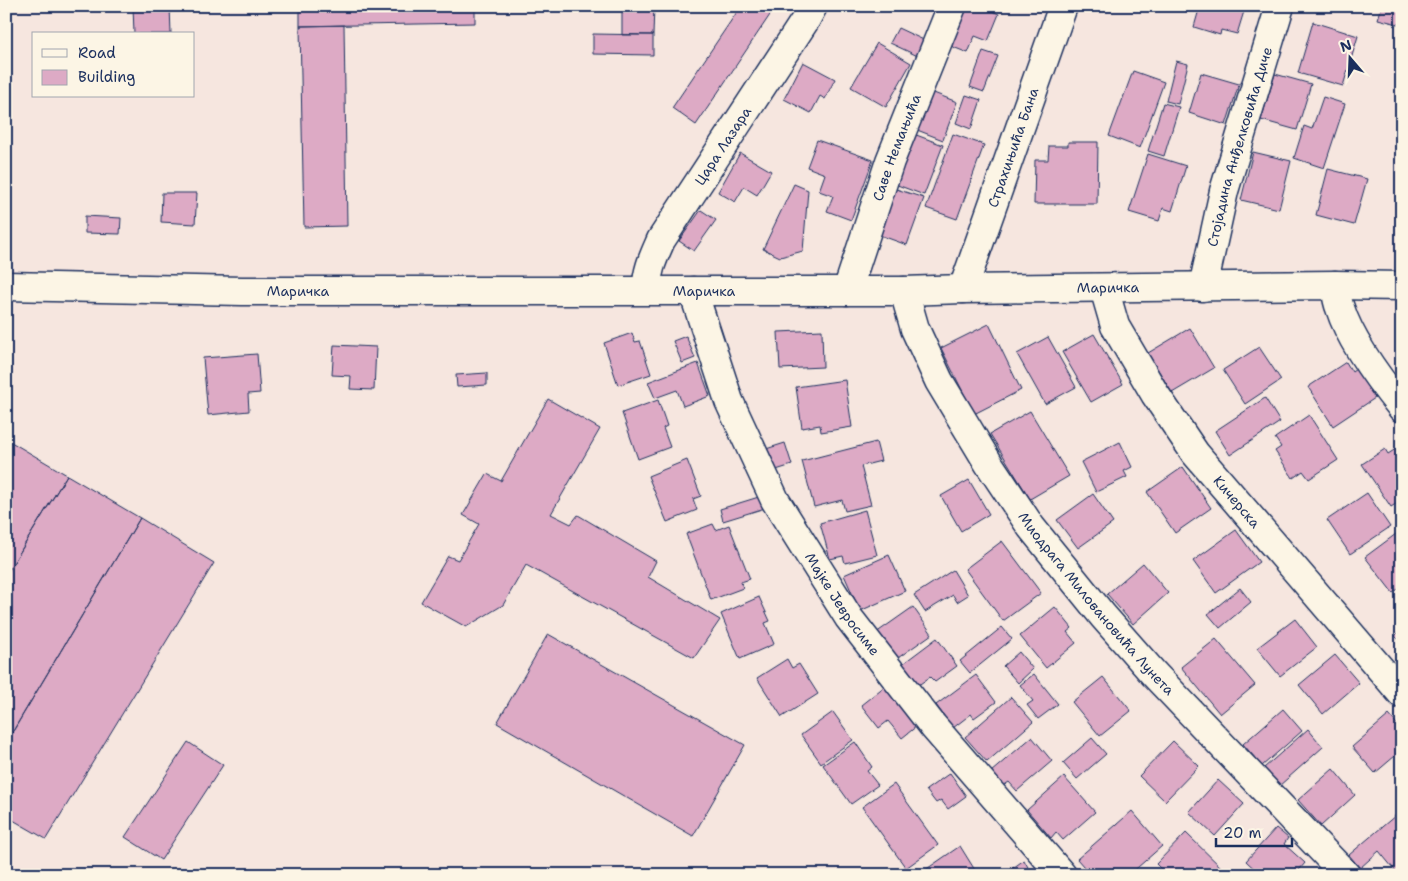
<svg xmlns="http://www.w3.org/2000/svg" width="1408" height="881" font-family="'Shantell Sans',sans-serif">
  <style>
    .building { fill: #ddaac5; stroke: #1b2f5e }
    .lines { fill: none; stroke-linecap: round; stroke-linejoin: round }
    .minor-casing { stroke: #1b2f5e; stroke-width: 31 }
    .minor { stroke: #fcf5e5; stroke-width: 28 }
    .labels { text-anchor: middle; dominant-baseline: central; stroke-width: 4.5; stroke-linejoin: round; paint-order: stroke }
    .street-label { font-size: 14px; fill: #1b2f5e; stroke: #fcf5e5 }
  </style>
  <rect width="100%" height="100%" fill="#f6e6df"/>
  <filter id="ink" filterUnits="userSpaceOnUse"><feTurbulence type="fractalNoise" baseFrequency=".02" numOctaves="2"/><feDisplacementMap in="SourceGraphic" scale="10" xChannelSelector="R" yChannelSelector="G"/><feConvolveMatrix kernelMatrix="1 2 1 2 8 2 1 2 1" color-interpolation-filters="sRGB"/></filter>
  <g filter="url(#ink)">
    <!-- building -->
    <path class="building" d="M133,6H170L171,34H134Z
      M300,6H475V23L300,26Z
      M622,6H654L653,35H622Z
      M741,6H776L696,125L672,108Z
      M964,6H980L999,14L988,41L975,36L968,53L948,45Z
      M1200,6H1239L1245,8L1237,34L1221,30L1220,35L1194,27Z
      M1382,6H1402V25L1378,19Z
      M1313,22L1358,36L1343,86L1298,73Z
      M344,25L347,226L304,227L300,26Z
      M898,28L930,43L922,58L890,43Z
      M593,34L653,35V55L593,54Z
      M877,43L911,63L886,107L851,87Z
      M983,51L998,56L984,92L970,87Z
      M1176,61L1188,64L1178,104L1166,101Z
      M803,62L835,79L825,99L820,96L811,113L784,99Z
      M1133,71L1164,82L1140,148L1109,136Z
      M1201,73L1239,84L1226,125L1189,113Z
      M1275,74L1311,84L1297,130L1261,120Z
      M926,90L957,102L943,140L912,128Z
      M966,95L981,100L971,129L956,123Z
      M1323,97L1345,104L1324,168L1294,158L1304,126L1312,129Z
      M1163,103L1179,107L1164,156L1148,151Z
      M911,133L943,145L924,195L892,183Z
      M953,134L984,145L957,219L926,208Z
      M817,140L873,160L851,220L827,211L833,196L819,191L825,174L807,167Z
      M1068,142H1098L1097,204H1034L1035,160H1048L1049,146H1068Z
      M1253,152L1291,161L1279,209L1241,200Z
      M740,153L771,171L757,195L744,187L735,202L718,192Z
      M1148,154L1186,166L1172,211L1163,208L1159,221L1129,212Z
      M1328,169L1367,179L1354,225L1316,215Z
      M794,184L808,190L803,251L780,257L763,249Z
      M890,187L924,198L907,245L874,233Z
      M162,193H197L195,224L161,222Z
      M701,210L716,220L694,251L679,241Z
      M85,216L121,218L120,234L85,233Z
      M989,324L1021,390L974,414L941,348Z
      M1190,328L1214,368L1172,393L1148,353Z
      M822,330L823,367L780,369L778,332Z
      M632,333L635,342L640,341L651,374L618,385L604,343Z
      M1094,334L1123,384L1091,402L1062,352Z
      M686,336L695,358L682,363L673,341Z
      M1048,337L1076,387L1045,404L1017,354Z
      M334,345L376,347L374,390L350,389L351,376L332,375Z
      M1259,347L1281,380L1245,404L1223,370Z
      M257,354L260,393L248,394L249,411L208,415L203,358Z
      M1346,362L1352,372L1356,369L1375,398L1333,426L1308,387Z
      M698,363L710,396L683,406L677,390L655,398L648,382Z
      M487,373V385L457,387L456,375Z
      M845,380L852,427L821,432L820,425L802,428L796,387Z
      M1265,398L1280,422L1230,455L1215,431Z
      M548,399L600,429L551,514L571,524L578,515L656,561L648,577L720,620L694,658L526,565L503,605L466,627L421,602L448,556L458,560L479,524L463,515L487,474L501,481Z
      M658,400L667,426L663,428L670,447L638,459L622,413Z
      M1030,411L1069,476L1030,499L990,434Z
      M1309,415L1338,460L1309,479L1303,471L1293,478L1275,451L1281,447L1275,438Z
      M6,439L67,475L6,575Z
      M876,442L881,461L861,466L871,505L845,511L842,500L814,507L802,461Z
      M1120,442L1132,467L1124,471L1127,477L1096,492L1081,462Z
      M785,443L792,465L773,471L766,449Z
      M1402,445V500L1391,507L1362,464L1385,449L1388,454Z
      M687,460L701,496L693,499L697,510L667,522L648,476Z
      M1183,467L1211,508L1175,533L1147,492Z
      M67,475L140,518L6,743V575Z
      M969,480L989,514L961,531L941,496Z
      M1367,493L1390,527L1350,554L1327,520Z
      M1093,494L1113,523L1078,548L1057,520Z
      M762,496L765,508L723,521L720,509Z
      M865,510L877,555L845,563L843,556L830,559L820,523Z
      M140,518L214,563L46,839L6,816V743Z
      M713,524L716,530L729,525L750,579L741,582L743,588L711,600L686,534Z
      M1236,530L1259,562L1216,593L1193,561Z
      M1400,531L1402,533V586L1393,593L1365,557Z
      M1002,541L1041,593L1003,621L965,569Z
      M889,555L905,591L860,611L844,575Z
      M1143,563L1168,593L1133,624L1107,594Z
      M953,570L968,595L957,602L953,595L925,612L914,595Z
      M1240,588L1251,602L1220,628L1208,614Z
      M759,597L770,621L765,623L774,644L740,659L721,614Z
      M913,607L932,634L895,660L876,633Z
      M1055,607L1072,628L1067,632L1076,643L1046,668L1020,636Z
      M1295,619L1317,647L1280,676L1257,648Z
      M1002,627L1012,639L970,673L960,661Z
      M1402,629V643L1395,636Z
      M548,634L745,745L693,836L497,723Z
      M937,638L957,666L935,682L930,677L917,686L901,665Z
      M1216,639L1255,685L1220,714L1181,667Z
      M1019,652L1033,669L1018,683L1003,666Z
      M1335,655L1359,683L1323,714L1299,685Z
      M787,659L792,668L799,664L818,694L782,717L757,678Z
      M1034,674L1058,704L1038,719L1027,705L1033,701L1020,685Z
      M976,675L996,702L974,718L971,714L953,728L936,705Z
      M1103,677L1131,711L1100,736L1072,702Z
      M885,686L917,726L902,738L888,721L879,728L861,705Z
      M1011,697L1033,722L987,762L965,737Z
      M1283,709L1302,731L1262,766L1243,744Z
      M833,712L853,740L821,763L801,735Z
      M1389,715L1402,730V750L1375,773L1352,747Z
      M1308,729L1323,747L1279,786L1264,768Z
      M1032,737L1052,761L1017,791L1009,782L1003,786L991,772Z
      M1092,738L1106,754L1077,779L1063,763Z
      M1173,741L1199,766L1165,801L1139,776Z
      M188,742L223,765L161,860L125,837Z
      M855,742L872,767L867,771L878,785L851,804L823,765Z
      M1333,769L1355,795L1321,826L1298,800Z
      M950,773L966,796L948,809L941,800L936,803L926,790Z
      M1064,777L1095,812L1063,840L1056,832L1051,838L1027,810Z
      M1218,780L1244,804L1215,836L1189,812Z
      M894,784L938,845L906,868L862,807Z
      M1132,811L1162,846L1129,875H1091L1077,859Z
      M1396,815L1402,822V869L1397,873L1379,851L1360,868L1349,855Z
      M1276,828L1288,838L1284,844L1305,863L1295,875H1261L1246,861Z
      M1186,833L1227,873L1225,875H1167L1156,864Z
      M960,846L978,875H918Z
      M1024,860L1029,869L1020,875H1003Z"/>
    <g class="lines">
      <defs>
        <g id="minor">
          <path d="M1335,285C1336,292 1337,301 1340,308C1350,340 1381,382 1402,408"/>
          <path id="s1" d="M6,286L242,291H904L963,289L1335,285L1402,286"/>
          <path id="s2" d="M1203,287L1224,191L1280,6"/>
          <path id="s3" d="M1104,288L1115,326L1155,394L1195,453L1402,694"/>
          <path id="s4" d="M963,289L1063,6"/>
          <path id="s5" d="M647,290C646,272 654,256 661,240L806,19L813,6"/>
          <path id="s6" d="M693,291L729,401L775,500L849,618L933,726L1062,875"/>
          <path id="s7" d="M847,291L890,161L952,6"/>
          <path id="s8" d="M904,291L915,329L939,381L989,464L1031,527L1103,616L1154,674L1346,875"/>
        </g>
      </defs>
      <!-- minor casing -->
      <use href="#minor" class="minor-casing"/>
      <!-- minor -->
      <use href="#minor" class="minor"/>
    </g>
  </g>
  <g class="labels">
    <!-- street labels -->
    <g class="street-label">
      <text stroke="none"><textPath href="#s5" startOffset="165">Цара Лазара</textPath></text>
      <text stroke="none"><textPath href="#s2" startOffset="145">Стојадина Анђелковића Диче</textPath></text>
      <text stroke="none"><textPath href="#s7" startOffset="152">Саве Немањића</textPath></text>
      <text stroke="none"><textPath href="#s4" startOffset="150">Страхињића Бана</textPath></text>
      <text stroke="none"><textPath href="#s1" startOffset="1102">Маричка</textPath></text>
      <text stroke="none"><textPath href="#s1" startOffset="698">Маричка</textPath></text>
      <text stroke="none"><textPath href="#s1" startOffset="292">Маричка</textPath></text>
      <text stroke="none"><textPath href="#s3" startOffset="254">Кичерска</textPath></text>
      <text stroke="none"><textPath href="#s8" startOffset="370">Миодрага Миловановића Лунета</textPath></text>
      <text stroke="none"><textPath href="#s6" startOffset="349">Мајке Јевросиме</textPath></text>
    </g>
  </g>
  <!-- margin -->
  <rect width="1408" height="881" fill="none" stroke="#fcf5e5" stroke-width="25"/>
  <rect x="12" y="12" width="1383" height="856" fill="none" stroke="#1b2f5e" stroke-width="2" filter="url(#ink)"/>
  <!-- legend -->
  <rect x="32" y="32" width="162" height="65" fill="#fcf5e5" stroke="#a2a6af"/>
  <rect x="42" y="49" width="25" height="8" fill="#fcf5e5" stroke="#a2a6af"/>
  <text x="78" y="58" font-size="15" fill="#1b2f5e">Road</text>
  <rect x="42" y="70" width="25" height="15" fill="#ddaac5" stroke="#a2a6af"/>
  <text x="78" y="82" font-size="15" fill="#1b2f5e">Building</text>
  <!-- north arrow -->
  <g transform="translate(1350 58) rotate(341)" stroke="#fcf5e5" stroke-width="4" paint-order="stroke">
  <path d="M0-4L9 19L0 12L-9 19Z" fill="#1b2f5e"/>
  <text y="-8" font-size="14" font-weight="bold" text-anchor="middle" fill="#1b2f5e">N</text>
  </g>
  <!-- scale -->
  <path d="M1216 838v8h76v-8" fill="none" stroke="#1b2f5e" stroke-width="2.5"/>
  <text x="1223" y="838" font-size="15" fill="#1b2f5e" stroke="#fcf5e5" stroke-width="4" paint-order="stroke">20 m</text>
</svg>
